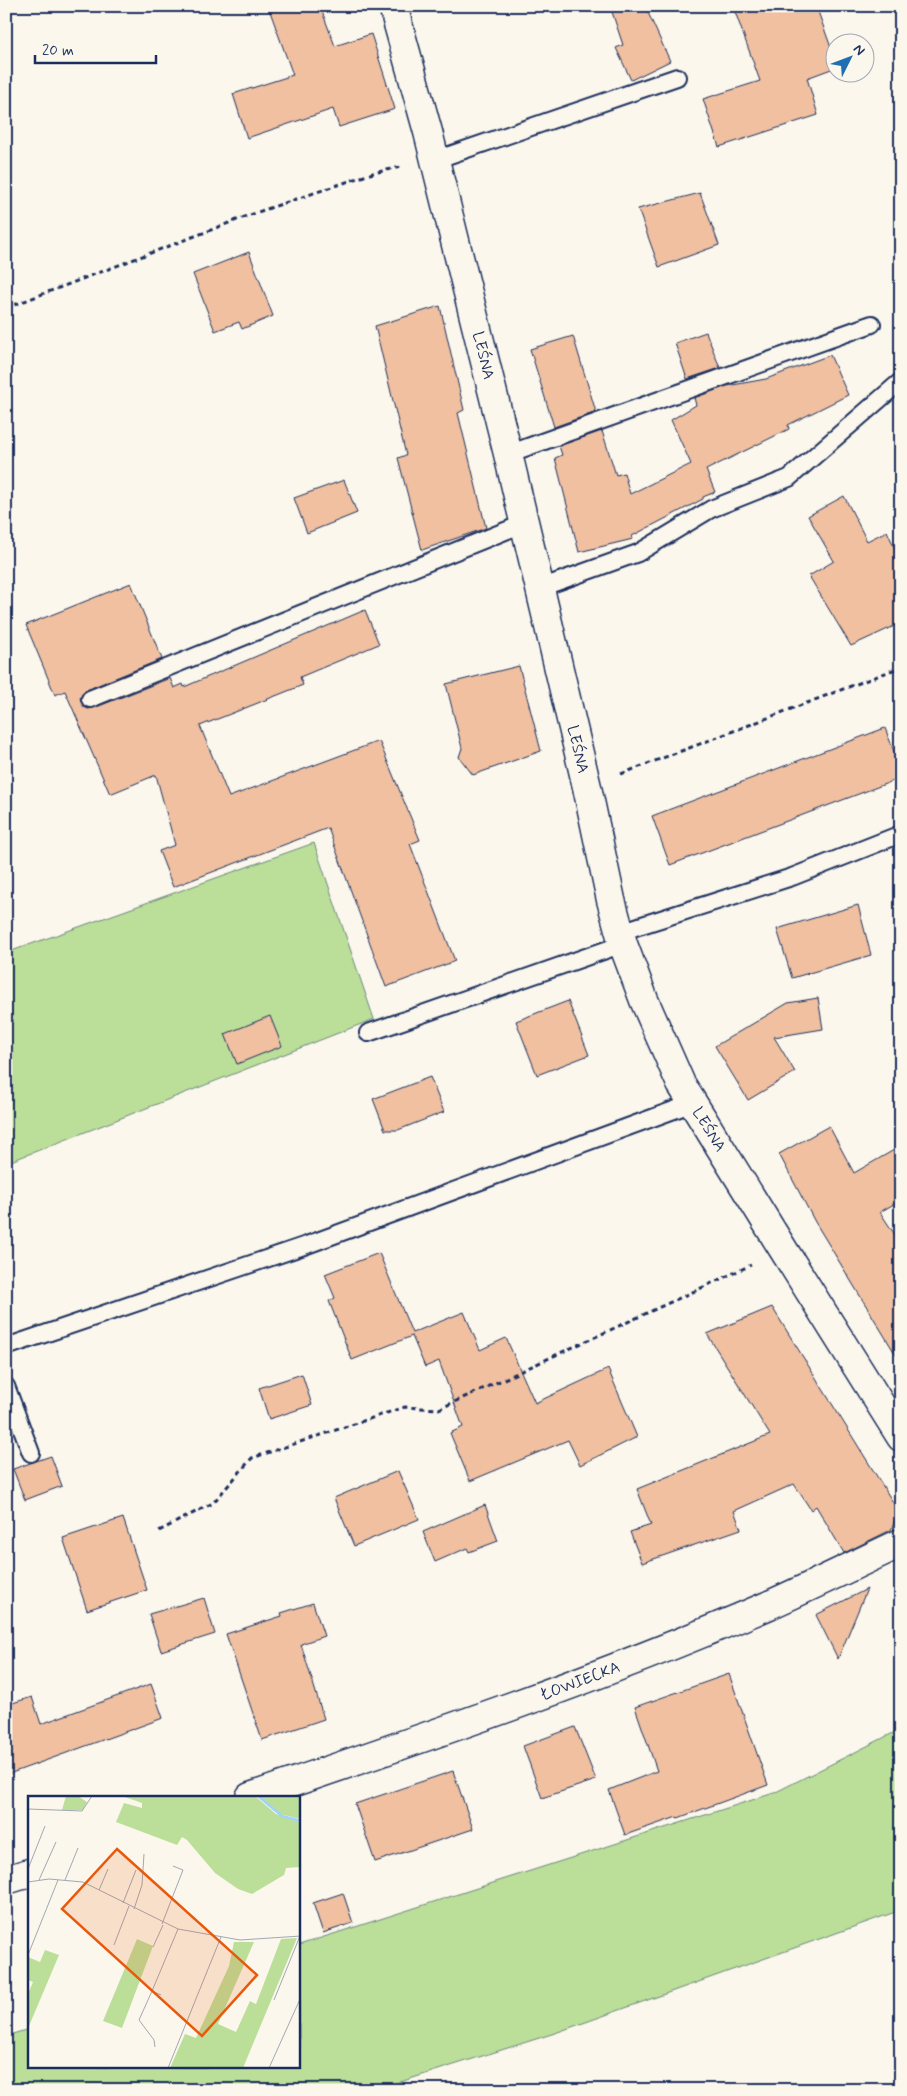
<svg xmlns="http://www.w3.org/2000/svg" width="907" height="2096" font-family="Mynerve,sans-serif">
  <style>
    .green { fill: #bbdf99; stroke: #6b877c }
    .building { fill: #f0c0a0; stroke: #1b2f5e }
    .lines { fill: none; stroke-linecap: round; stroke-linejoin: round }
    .lane-casing { stroke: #1b2f5e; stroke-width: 20 }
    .street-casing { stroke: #1b2f5e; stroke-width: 31 }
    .path { stroke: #1b2f5e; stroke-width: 3; stroke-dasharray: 5 4; stroke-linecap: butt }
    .lane { stroke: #fbf7ec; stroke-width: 16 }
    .street { stroke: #fbf7ec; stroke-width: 28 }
    .labels { text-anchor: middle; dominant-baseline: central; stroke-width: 4; stroke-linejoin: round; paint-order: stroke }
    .street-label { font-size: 16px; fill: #1b2f5e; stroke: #fbf7ec }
    .inset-river { fill: none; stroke: #9fd2fd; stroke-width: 2.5 }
    .inset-road { fill: none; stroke: #a1a7b3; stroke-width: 1 }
    .view { fill: #e8590c; fill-opacity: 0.15; stroke: #e8590c; stroke-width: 2.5 }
    .inset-edge { fill: none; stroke: #1b2f5e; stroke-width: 2.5 }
  </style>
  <rect width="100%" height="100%" fill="#fbf7ec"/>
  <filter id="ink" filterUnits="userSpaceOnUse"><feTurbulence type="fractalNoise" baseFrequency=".02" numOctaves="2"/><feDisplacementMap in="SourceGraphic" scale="10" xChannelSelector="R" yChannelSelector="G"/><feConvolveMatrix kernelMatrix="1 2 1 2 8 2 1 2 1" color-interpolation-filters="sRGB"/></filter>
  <g filter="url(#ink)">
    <!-- green -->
    <path class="green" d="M314,843L374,1019L6,1163V953Z
      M901,1729V1910L555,2033L375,2090H6V2036L29,2029V2067H299V1945L774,1793Z"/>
    <!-- building -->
    <path class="building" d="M268,6H320L335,46L371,34L395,109L339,127L333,109L247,138L233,94L293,75Z
      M610,6H645L670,61L631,80L616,48L623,45Z
      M733,6H816L834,56V68L807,78L818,115L719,147L703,99L760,81Z
      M700,193L719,245L659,267L638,209Z
      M249,252L273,316L242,329L239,322L215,331L193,274Z
      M440,306L464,410L458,413L486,528L422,550L398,458L406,455L375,326Z
      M706,332L720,368L687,379L675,343Z
      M573,336L596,412L554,427L530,349Z
      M830,355L848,395L788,425L789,429L706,470L715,492L703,497V499L632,536L633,539L579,552L555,458L562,455L559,446L602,431L616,475L624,473L630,494L691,464L671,420L696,405L694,398L727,386L766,379Z
      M344,480L357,513L307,533L294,498Z
      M844,496L867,541L887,531L901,562V623L851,646L809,576L834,561L808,516Z
      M131,583L162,659L86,690L80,698L84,707L88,709L94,708L170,678L174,688L183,684L184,687L365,610L379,644L300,677L303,685L200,726L229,797L379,741L420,840L410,844L455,961L386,987L328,828L173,887L159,851L175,845L156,775L110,794L65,691L55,695L26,625Z
      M519,666L541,751L473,775L459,757L462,748L446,684Z
      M885,728L901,770V778L670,865L652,816Z
      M858,905L871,955L792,978L777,929Z
      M818,998L823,1029L774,1037L795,1072L748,1100L715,1046L788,1003Z
      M568,1001L589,1055L537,1075L516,1021Z
      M270,1016L282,1046L237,1064L225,1034Z
      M430,1077L444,1112L398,1130H385L373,1099Z
      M829,1126L854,1173L901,1146V1200L880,1212L901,1244V1363L815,1222L779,1154Z
      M379,1253L412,1333L464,1312L480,1350L506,1338L535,1403L608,1369L637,1437L580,1465L568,1440L470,1481L450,1433L463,1427L439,1361L425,1367L412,1336L352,1360L329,1301L335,1298L325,1274Z
      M772,1307L899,1512L891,1530L844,1553L816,1506L811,1510L794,1484L734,1511L741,1529L642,1563L630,1532L651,1525L637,1489L770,1435L707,1334Z
      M302,1374L312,1405L269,1419L259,1388Z
      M51,1456L62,1486L25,1500L13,1469Z
      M398,1471L419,1519L354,1546L334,1498Z
      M485,1505L498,1541L469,1552L467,1548L435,1562L423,1532Z
      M123,1518L147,1590L87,1610L63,1538Z
      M867,1589L838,1659L816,1615Z
      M204,1598L215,1634L161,1651L149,1614Z
      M313,1603L324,1636L301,1644L324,1719L262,1740L226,1634L282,1616L281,1613Z
      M729,1674L768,1785L678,1818L677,1817L625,1835L609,1790L657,1771L635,1707Z
      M151,1684L163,1718L6,1775V1705L32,1697L41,1724Z
      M575,1727L596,1780L542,1798L523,1746Z
      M453,1771L473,1829L375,1862L355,1804Z
      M343,1893L353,1923L323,1933L313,1903Z"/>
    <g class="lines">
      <defs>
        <path id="lane" d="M435,160L677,77
          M508,454L872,324
          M540,588L638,553L711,509L789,478L901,381
          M90,699L525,523
          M620,932L792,877L901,834
          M368,1033L623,944
          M6,1347L304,1246L693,1103
          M6,1386L31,1453"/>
        <g id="street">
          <path id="s1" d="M393,6L428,132L508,454L587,787L611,900L623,944L644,1000L681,1084L783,1249L901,1437"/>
          <path id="s2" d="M250,1797C424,1738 598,1679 767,1606C812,1586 856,1564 901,1543"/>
          <path d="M6,1880L29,1873"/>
        </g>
      </defs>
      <!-- lane casing -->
      <use href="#lane" class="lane-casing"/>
      <!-- street casing -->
      <use href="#street" class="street-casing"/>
      <!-- path -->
      <path class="path" d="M6,308L258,212L373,173L401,167
        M621,774L901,667
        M159,1531L213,1503L252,1458L405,1407L439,1409L751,1265"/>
      <!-- lane -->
      <use href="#lane" class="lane"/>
      <!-- street -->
      <use href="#street" class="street"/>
    </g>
  </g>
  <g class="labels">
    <!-- street labels -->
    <g class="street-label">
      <text stroke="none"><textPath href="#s1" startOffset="361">LEŚNA</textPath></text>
      <text stroke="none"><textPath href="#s1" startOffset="766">LEŚNA</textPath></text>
      <text stroke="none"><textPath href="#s1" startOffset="1171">LEŚNA</textPath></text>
      <text stroke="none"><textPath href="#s2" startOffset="350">ŁOWIECKA</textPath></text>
    </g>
  </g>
  <!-- overview -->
  <g transform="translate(28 1796)">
    <rect width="272" height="272" fill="#fbf7ec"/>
    <path d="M38,0H50L59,6L55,14H34ZM94,0H227L248,18L272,26V71L258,72L256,79L224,98L210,93L187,77L159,44L154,41L149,49L88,26L96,7L114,12V7ZM231,0H272V23L252,18ZM269,142L215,272H142L157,238L168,242L201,170L206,146H226L190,228L208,236L222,205L228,208L253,143ZM109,143L125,150L94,232L75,225ZM17,154L31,159L1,230L0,198L5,186L0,184V161L12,166Z" fill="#bbdf99"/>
    <path class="inset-river" d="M230,0L254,20L273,25"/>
    <path class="inset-road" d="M0,13L54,15L64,0M0,73L17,30M11,84L28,46M37,84L50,52M0,86L21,83L55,86L150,133L212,144L273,140M71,94L80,73M95,107L108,74M106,113L114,89L116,58M134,128L155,74L145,70M86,149L101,110M125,151L135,129M0,159L30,84M124,195L111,224L126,244L127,251M133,199L124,195L150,133M246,204L272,140M140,272L193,141M241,272L273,201"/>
    <path class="view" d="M89,53L229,179L174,240L34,113Z"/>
    <rect width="272" height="272" class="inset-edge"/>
  </g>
  <!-- margin -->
  <rect width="907" height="2096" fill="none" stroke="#fbf7ec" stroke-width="25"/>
  <rect x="12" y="12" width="882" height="2071" fill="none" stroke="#1b2f5e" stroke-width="2" filter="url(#ink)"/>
  <!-- north arrow -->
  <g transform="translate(850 58) rotate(48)"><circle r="24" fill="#fbf7ec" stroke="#a1a7b3"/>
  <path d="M0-4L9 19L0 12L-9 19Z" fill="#1f6fb2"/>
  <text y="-8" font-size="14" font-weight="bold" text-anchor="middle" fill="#1b2f5e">N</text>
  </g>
  <!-- scale -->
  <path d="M35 55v8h121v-8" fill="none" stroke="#1b2f5e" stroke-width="2.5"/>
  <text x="42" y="55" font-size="15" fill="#1b2f5e" stroke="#fbf7ec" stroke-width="4" paint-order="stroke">20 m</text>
</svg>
